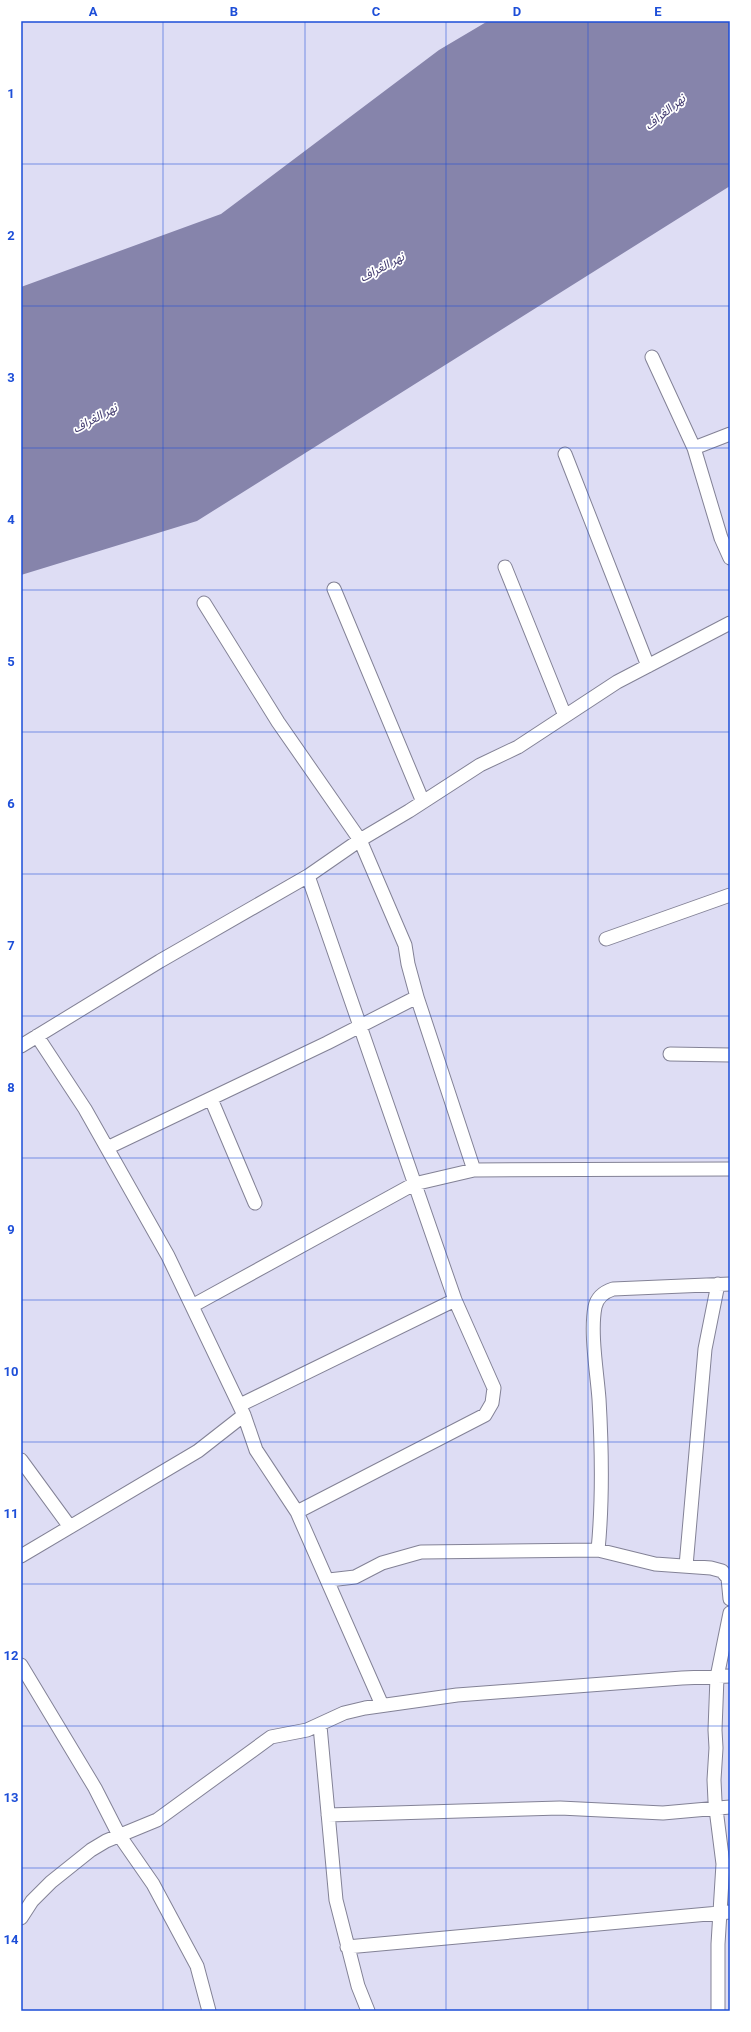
<svg xmlns="http://www.w3.org/2000/svg" width="751" height="2032" font-family="Roboto,'Noto Sans Arabic',sans-serif">
  <style>
    .water { fill: #8684ab }
    .lines { fill: none; stroke-linecap: round; stroke-linejoin: round }
    .minor-casing { stroke: #838296; stroke-width: 15 }
    .minor { stroke: #fff; stroke-width: 13 }
    .grid { fill: none; stroke: #1d4ed8; stroke-width: 1; stroke-opacity: 0.55 }
    .labels { text-anchor: middle; dominant-baseline: central; stroke-width: 3.5; stroke-linejoin: round; paint-order: stroke }
    .water-label { font-size: 12px; font-style: italic; fill: #413a6f; stroke: #fff }
    .neatline { fill: none; stroke: #1d4ed8; stroke-width: 1.5 }
    .grid-label { font-size: 13px; text-anchor: middle; font-weight: bold; fill: #1d4ed8 }
  </style>
  <rect width="100%" height="100%" fill="#deddf4"/>
  <!-- water -->
  <path class="water" d="M488,21H730V186L197,521L21,575V287L221,214L439,50Z"/>
  <g class="lines">
    <defs>
      <path id="minor" d="M652,357L694,448L721,538L730,558
        M694,448L730,434
        M565,454L648,666
        M505,567L565,716
        M334,589L423,802
        M606,939L730,895
        M417,997L474,1170
        M37,1036L85,1109L168,1256L244,1415L256,1450L297,1512L382,1705
        M21,1046L160,961L308,876L360,840L409,811L480,765L518,747L617,682L730,623
        M670,1054L730,1055
        M211,1099L255,1203
        M107,1148L327,1043L417,997L408,964L405,945L360,840L278,722L204,603
        M192,1306L414,1184L474,1170L730,1169
        M240,1405L455,1300
        M21,1460L70,1527
        M297,1512L485,1415L492,1403L494,1388L455,1300L308,876
        M598,1550C603,1499 602,1450 599,1399C597,1372 590,1333 595,1307C597,1297 604,1292 613,1289L730,1284
        M21,1556L198,1451L244,1415
        M686,1566L705,1349L718,1284
        M329,1580L355,1577L382,1563L421,1552L598,1550L655,1564L711,1568L722,1571L728,1578L730,1599
        M21,1665L95,1788L119,1835L153,1884L197,1966L209,2011
        M320,1726L336,1900L358,1986L368,2011
        M328,1815L560,1808L663,1813L730,1807
        M21,1918L32,1901L51,1882L91,1850L106,1841L157,1820L271,1737L307,1730L344,1713L365,1708L457,1695L682,1678L730,1676
        M347,1947L730,1912
        M718,2011V1944L723,1864L715,1801L714,1780L716,1748L715,1730L717,1677L730,1613"/>
    </defs>
    <!-- minor casing -->
    <use href="#minor" class="minor-casing"/>
    <!-- minor -->
    <use href="#minor" class="minor"/>
  </g>
  <!-- grid -->
  <path class="grid" d="M163,21V2011M305,21V2011M446,21V2011M588,21V2011M21,164H730M21,306H730M21,448H730M21,590H730M21,732H730M21,874H730M21,1016H730M21,1158H730M21,1300H730M21,1442H730M21,1584H730M21,1726H730M21,1868H730"/>
  <g class="labels">
    <!-- water labels -->
    <g class="water-label">
      <text transform="translate(665 112) rotate(-39)">نهر الغراف</text>
      <text transform="translate(382 267) rotate(-28)">نهر الغراف</text>
      <text transform="translate(95 418) rotate(-28)">نهر الغراف</text>
    </g>
  </g>
  <!-- border -->
  <rect width="751" height="2032" fill="none" stroke="#ffffff" stroke-width="44"/>
  <rect x="22" y="22" width="707" height="1988" class="neatline"/>
  <g class="grid-label">
    <text x="93" y="16">A</text>
    <text x="234" y="16">B</text>
    <text x="376" y="16">C</text>
    <text x="517" y="16">D</text>
    <text x="658" y="16">E</text>
    <text x="11" y="98">1</text>
    <text x="11" y="240">2</text>
    <text x="11" y="382">3</text>
    <text x="11" y="524">4</text>
    <text x="11" y="666">5</text>
    <text x="11" y="808">6</text>
    <text x="11" y="950">7</text>
    <text x="11" y="1092">8</text>
    <text x="11" y="1234">9</text>
    <text x="11" y="1376">10</text>
    <text x="11" y="1518">11</text>
    <text x="11" y="1660">12</text>
    <text x="11" y="1802">13</text>
    <text x="11" y="1944">14</text>
  </g>
</svg>
